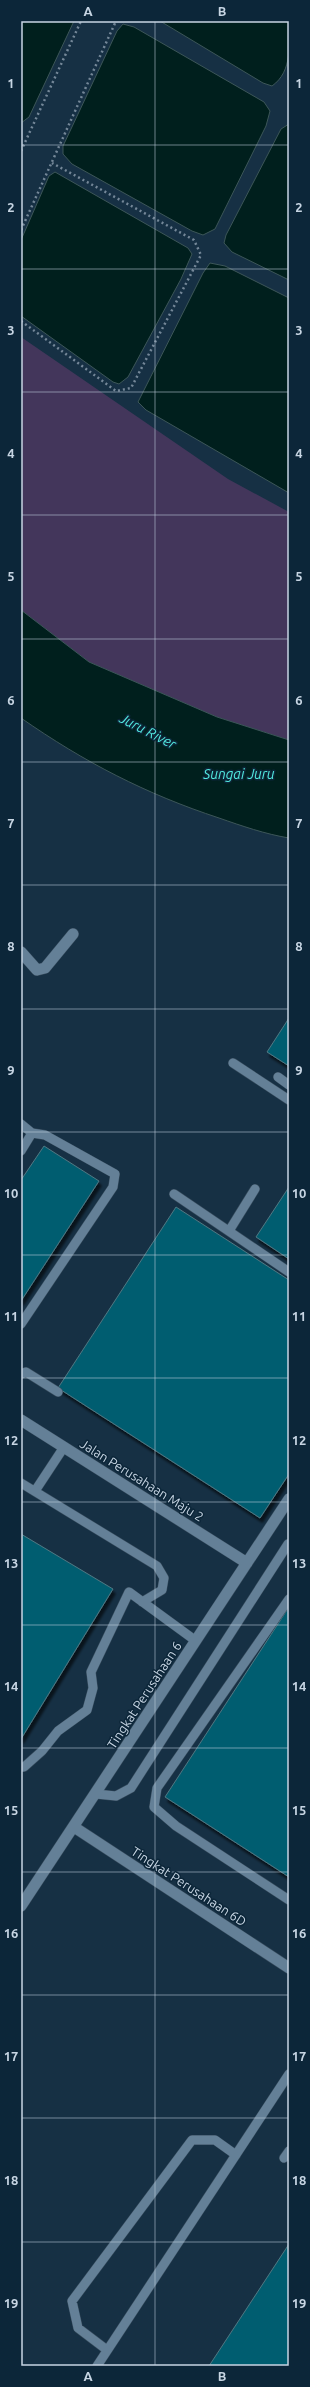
<svg xmlns="http://www.w3.org/2000/svg" width="310" height="2387" font-family="Ubuntu,sans-serif">
  <style>
    .green { fill: #43365b }
    .water { fill: #001f1d; stroke: #3c5658 }
    .building { fill: #065d6f; stroke: #4f7883; filter: url(#shadow) }
    .lines { fill: none; stroke-linecap: round; stroke-linejoin: round }
    .service-casing { stroke: #384c5e; stroke-width: 10 }
    .minor-casing { stroke: #384c5e; stroke-width: 12 }
    .path { stroke: #748798; stroke-width: 2.5; stroke-dasharray: 2 3; stroke-linecap: butt }
    .service { stroke: #648097; stroke-width: 9 }
    .minor { stroke: #648097; stroke-width: 11 }
    .grid { fill: none; stroke: #c7d5e3; stroke-width: 1; stroke-opacity: 0.55 }
    .labels { text-anchor: middle; dominant-baseline: central; stroke-width: 3; stroke-linejoin: round; paint-order: stroke }
    .street-label { font-size: 13px; fill: #c7d5e3; stroke: #0c2639 }
    .water-label { font-size: 14px; font-style: italic; fill: #52e9df; stroke: #0c2639 }
    .neatline { fill: none; stroke: #c7d5e3; stroke-width: 1.5 }
    .grid-label { font-size: 13px; text-anchor: middle; font-weight: bold; fill: #c7d5e3 }
  </style>
  <defs>
    <filter id="shadow"><feDropShadow dx="2.5" dy="4.5" stdDeviation="1" flood-color="#0009"/></filter>
  </defs>
  <rect width="100%" height="100%" fill="#163044"/>
  <!-- green -->
  <path class="green" d="M21,337L228,479L289,512V740L217,717L89,662L21,610Z"/>
  <!-- water -->
  <path class="water" d="M21,21H74L29,117L21,123Z
    M160,21H289C289,44 293,71 272,86L263,83Z
    M123,24L134,27L264,102L270,111L266,126L215,229L203,235L192,231L72,164L63,154V146L117,31Z
    M289,124V280L232,252L224,243L226,235L281,129Z
    M55,172L188,248L192,254L181,279L128,377L119,384L113,382L21,316V240L49,176Z
    M210,263L225,266L289,298V493L146,410L138,402L203,273Z
    M21,610L89,662L217,717L289,740V838C265,834 242,826 219,818C146,794 84,762 21,718Z"/>
  <!-- building -->
  <path class="building" d="M289,1018V1066L267,1052Z
    M44,1146L99,1181L21,1301V1180Z
    M289,1187V1259L256,1237Z
    M176,1207L289,1280V1474L260,1518L58,1388Z
    M21,1534L113,1589L21,1739Z
    M289,1607V1877L165,1797Z
    M289,2244V2366H209Z"/>
  <g class="lines">
    <defs>
      <path id="service" d="M233,1063L289,1100
        M278,1077L289,1085
        M21,1124L32,1133L45,1135L115,1174L113,1187L21,1324
        M21,1151L32,1133
        M174,1194L289,1272
        M229,1231L255,1189
        M21,1374L26,1372L58,1392
        M21,1483L157,1566L164,1578L162,1590L142,1602
        M35,1491L64,1447
        M289,1599L157,1788L154,1807L176,1826L289,1900
        M21,1767H24L42,1751L58,1731L87,1710L93,1688L91,1672L129,1592L196,1641
        M96,1794L116,1796L131,1788L288,1544
        M284,2158L289,2151
        M107,2350L78,2328L72,2301L192,2140H215L236,2155
        M97,2366L289,2074"/>
      <path id="minor" d="M21,952L37,970L45,968L73,934
        M21,1420L247,1563
        M74,1827L289,1968
        M21,1906L289,1499"/>
    </defs>
    <!-- service casing -->
    <use href="#service" class="service-casing"/>
    <!-- minor casing -->
    <use href="#minor" class="minor-casing"/>
    <!-- path -->
    <path class="path" d="M21,151L81,21
      M21,230L116,21
      M21,321L116,391L131,388L201,255L194,240L52,163"/>
    <!-- service -->
    <use href="#service" class="service"/>
    <!-- minor -->
    <use href="#minor" class="minor"/>
  </g>
  <!-- grid -->
  <path class="grid" d="M155,21V2366M21,145H289M21,269H289M21,392H289M21,515H289M21,639H289M21,762H289M21,885H289M21,1009H289M21,1132H289M21,1255H289M21,1378H289M21,1502H289M21,1625H289M21,1748H289M21,1872H289M21,1995H289M21,2118H289M21,2242H289"/>
  <g class="labels">
    <!-- street labels -->
    <g class="street-label">
      <text transform="translate(142 1480) rotate(32)">Jalan Perusahaan Maju 2</text>
      <text transform="translate(144 1695) rotate(-57)">Tingkat Perusahaan 6</text>
      <text transform="translate(189 1886) rotate(33)">Tingkat Perusahaan 6D</text>
    </g>
    <!-- water labels -->
    <g class="water-label">
      <text transform="translate(148 731) rotate(27)">Juru River</text>
      <text x="239" y="774">Sungai Juru</text>
    </g>
  </g>
  <!-- border -->
  <rect width="310" height="2387" fill="none" stroke="#0c2639" stroke-width="44"/>
  <rect x="22" y="22" width="266" height="2343" class="neatline"/>
  <g class="grid-label">
    <text x="88" y="16">A</text>
    <text x="222" y="16">B</text>
    <text x="11" y="88">1</text>
    <text x="299" y="88">1</text>
    <text x="11" y="212">2</text>
    <text x="299" y="212">2</text>
    <text x="11" y="335">3</text>
    <text x="299" y="335">3</text>
    <text x="11" y="458">4</text>
    <text x="299" y="458">4</text>
    <text x="11" y="581">5</text>
    <text x="299" y="581">5</text>
    <text x="11" y="705">6</text>
    <text x="299" y="705">6</text>
    <text x="11" y="828">7</text>
    <text x="299" y="828">7</text>
    <text x="11" y="951">8</text>
    <text x="299" y="951">8</text>
    <text x="11" y="1075">9</text>
    <text x="299" y="1075">9</text>
    <text x="11" y="1198">10</text>
    <text x="299" y="1198">10</text>
    <text x="11" y="1321">11</text>
    <text x="299" y="1321">11</text>
    <text x="11" y="1445">12</text>
    <text x="299" y="1445">12</text>
    <text x="11" y="1568">13</text>
    <text x="299" y="1568">13</text>
    <text x="11" y="1691">14</text>
    <text x="299" y="1691">14</text>
    <text x="11" y="1815">15</text>
    <text x="299" y="1815">15</text>
    <text x="11" y="1938">16</text>
    <text x="299" y="1938">16</text>
    <text x="11" y="2061">17</text>
    <text x="299" y="2061">17</text>
    <text x="11" y="2185">18</text>
    <text x="299" y="2185">18</text>
    <text x="11" y="2308">19</text>
    <text x="299" y="2308">19</text>
    <text x="88" y="2381">A</text>
    <text x="222" y="2381">B</text>
  </g>
</svg>
